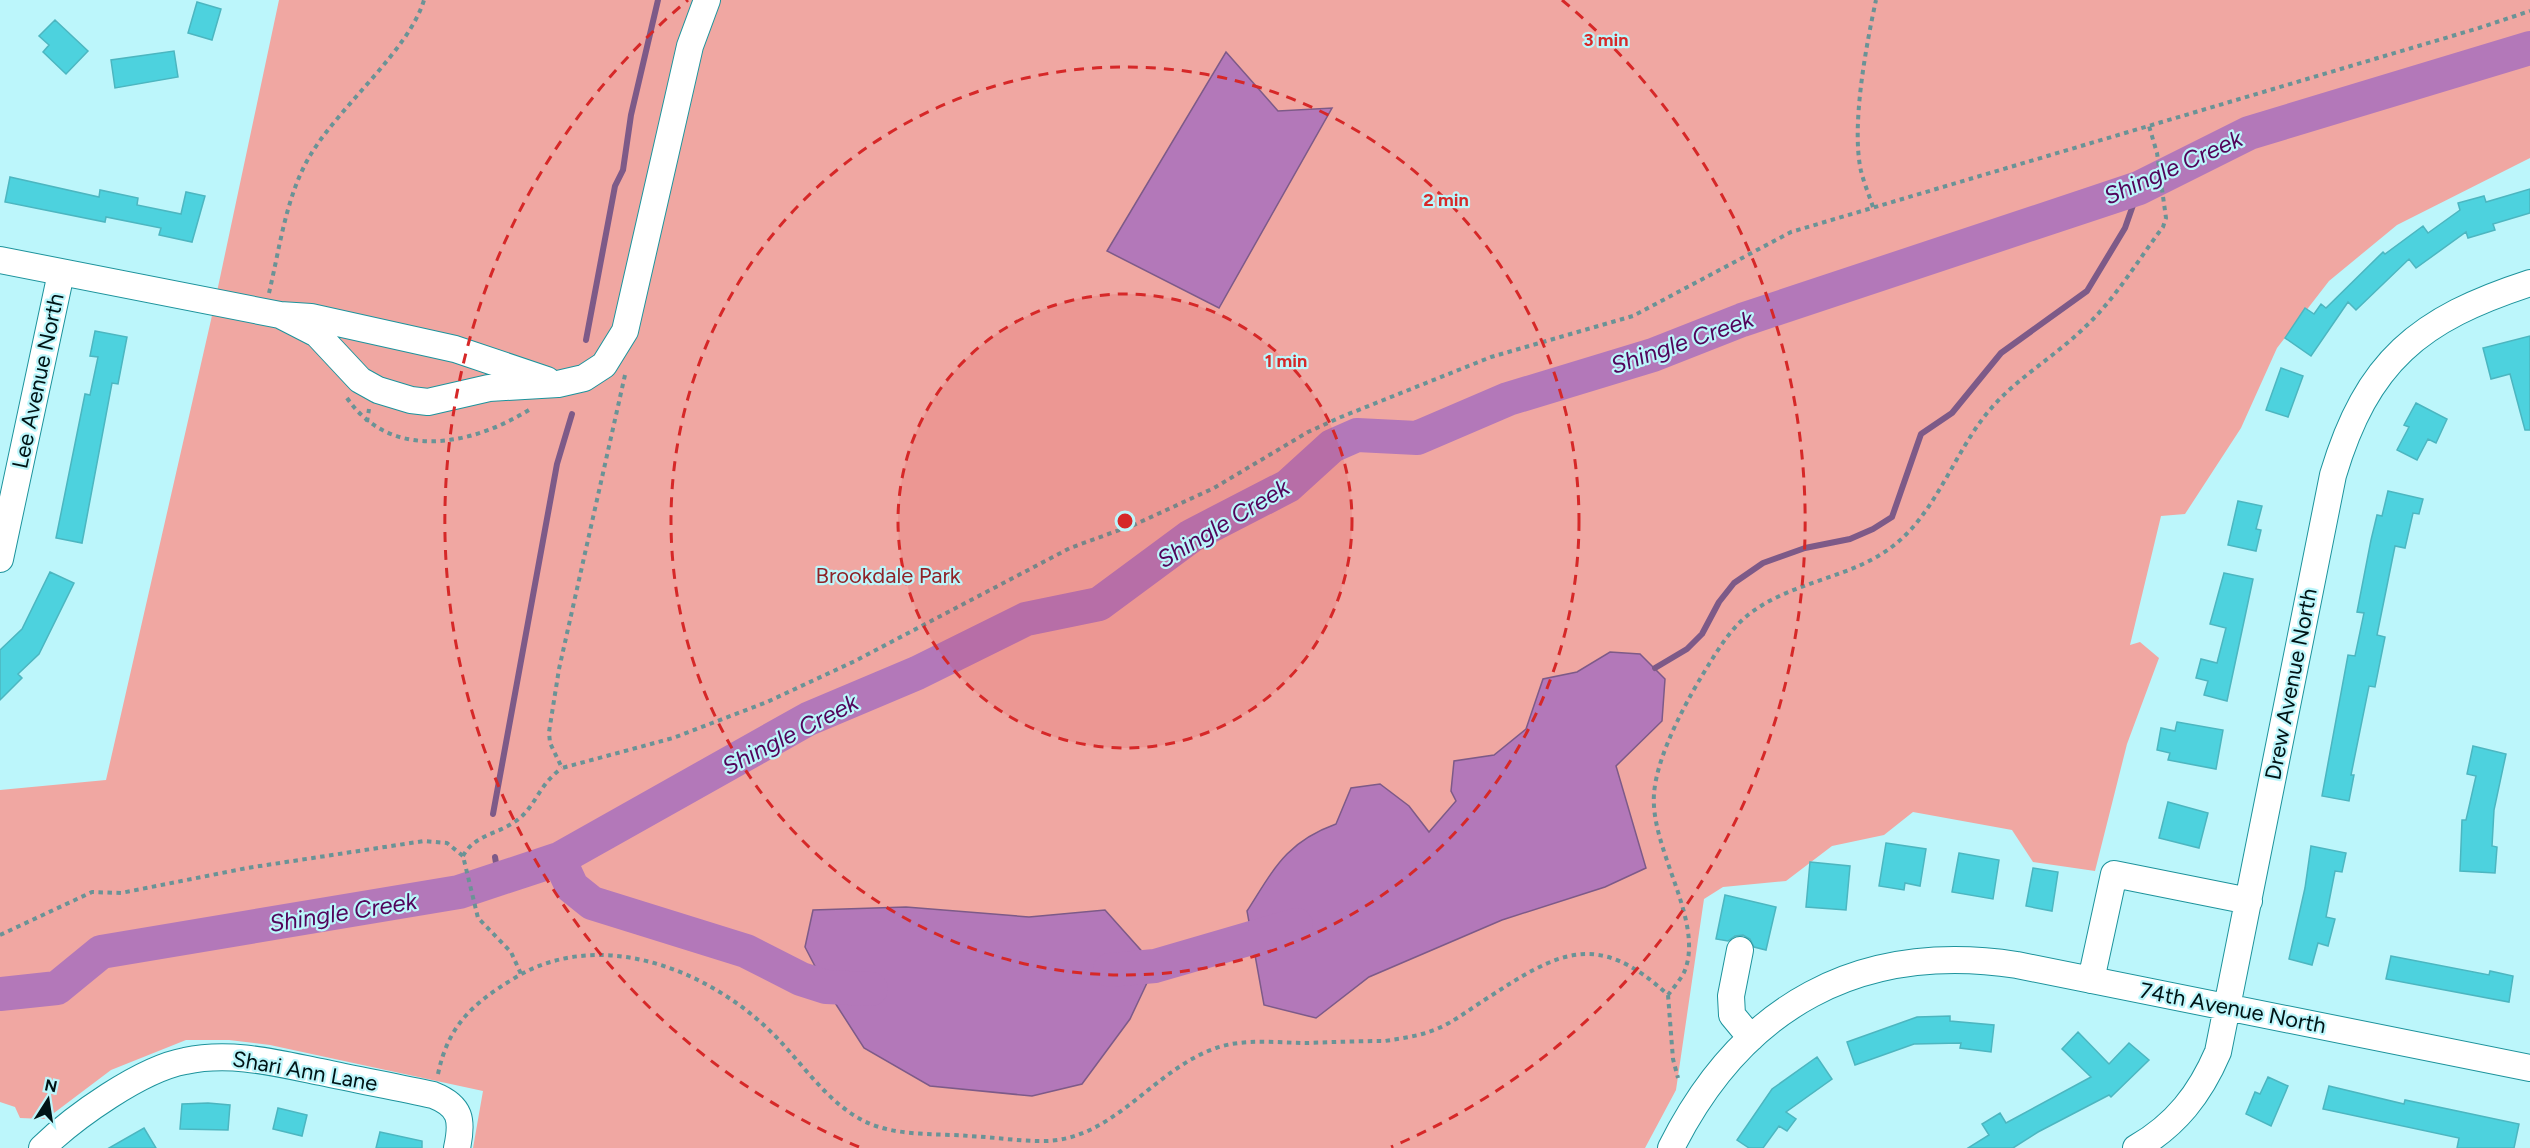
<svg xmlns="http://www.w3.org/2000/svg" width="2530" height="1148" font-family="Figtree,sans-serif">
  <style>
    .green { fill: #f0a7a2 }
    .water { fill: #b378b9; stroke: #7d5a88; stroke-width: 1.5 }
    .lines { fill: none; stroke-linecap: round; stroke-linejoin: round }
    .stream { stroke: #7d5a88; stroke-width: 6 }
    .river { stroke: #b378b9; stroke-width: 34 }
    .building { fill: #4dd2de; stroke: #4cb6c0; stroke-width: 1.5 }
    .minor-casing { stroke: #1d939c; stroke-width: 28 }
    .path { stroke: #6a9396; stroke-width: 4; stroke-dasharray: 4.5 4.5; stroke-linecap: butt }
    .minor { stroke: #fff; stroke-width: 26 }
    .ring { fill: none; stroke: #d62828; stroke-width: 3; stroke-dasharray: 10 8 }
    .labels { text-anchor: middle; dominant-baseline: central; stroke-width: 4.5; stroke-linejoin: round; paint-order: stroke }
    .street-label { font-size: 22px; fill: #001315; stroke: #bcf6fb }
    .park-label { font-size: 22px; fill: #8f2227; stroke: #bcf6fb }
    .water-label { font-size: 24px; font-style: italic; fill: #52045a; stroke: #bcf6fb }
    .centre { fill: #d62828; stroke: #bcf6fb; stroke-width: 3 }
    .ring-label { font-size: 18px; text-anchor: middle; font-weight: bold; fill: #d62828; stroke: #bcf6fb; stroke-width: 4.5; stroke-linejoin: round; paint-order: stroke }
  </style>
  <rect width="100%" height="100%" fill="#bcf6fb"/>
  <!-- green -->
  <path class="green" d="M279,0H2530V158L2397,225L2329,281L2277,348L2241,428L2185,514L2161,516L2130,645L2140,642L2159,658L2127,744L2095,871L2033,862L2012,830L1913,812L1884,835L1832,846L1786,881L1723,887L1704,899L1676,1090L1645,1148H473L483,1091L270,1045L229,1040H186L111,1070L50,1116L44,1119L20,1118L15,1107L0,1102V790L106,780L211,320Z"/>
  <!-- water -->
  <path class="water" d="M1226,52L1278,111L1332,108L1219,308L1107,251Z
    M1610,652L1640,654L1665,679L1662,721L1616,766L1646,868L1605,887L1502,920L1369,977L1316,1018L1264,1005L1247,911C1274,869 1286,842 1336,824L1351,788L1380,784L1409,806L1429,832L1456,801L1451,791L1454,761L1494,755L1526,729L1543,679L1577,672Z
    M906,907L1029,917L1105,910L1155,966L1130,1019L1082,1084L1032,1096L930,1086L864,1048L830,995L805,947L813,910Z"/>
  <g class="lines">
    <!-- stream -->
    <path class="stream" d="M586,340L615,186L623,170L631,115L658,0
      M1655,668L1687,649L1702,634L1719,602L1734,583L1763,563L1805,548L1850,539L1873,529L1892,517L1921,434L1952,413L2001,353L2087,291L2125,228L2139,188
      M493,814L557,464L572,414
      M495,857L499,881"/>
    <!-- river -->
    <path class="river" d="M559,859L572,887L592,903L746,951L801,979L826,987L871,989
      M1110,970L1155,966L1296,925
      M0,994L57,988L101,952L459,892L559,859L808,719L917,673L1026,619L1099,604L1191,536L1288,486L1332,446L1357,435L1417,438L1508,399L1653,355L1742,320L2139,188L2249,133L2530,48"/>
  </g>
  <!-- building -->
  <path class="building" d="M197,2L221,9L212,40L188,33Z
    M55,20L88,51L66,74L43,52L49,45L39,36Z
    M174,51L178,77L115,88L111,60Z
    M10,177L99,197L100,190L138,198L137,205L181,214L186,192L205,196L192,242L159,235L161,228L106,217L105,222L5,202Z
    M2530,189V213L2493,224L2495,230L2468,238L2466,232L2416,268L2409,259L2356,310L2348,302L2311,356L2285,338L2305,308L2314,314L2321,304L2326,308L2383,252L2385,254L2423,226L2428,233L2460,210L2458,203L2484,196L2486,202Z
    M95,331L127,337L118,384L112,383L82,543L56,538L85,394L90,395L98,357L90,356Z
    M2530,336V430H2525L2510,374L2491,379L2483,348Z
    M2281,368L2303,376L2288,417L2266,410Z
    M2416,403L2447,419L2436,443L2428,439L2417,460L2397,450L2409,427L2404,425Z
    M2388,491L2423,499L2419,514L2413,513L2405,548L2395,546L2377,635L2385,637L2375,687L2369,686L2351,775H2354L2349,801L2322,796L2348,655L2355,656L2364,613L2357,612L2371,540L2377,515L2382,516Z
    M2238,501L2262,506L2256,529L2261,530L2256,551L2228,545Z
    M50,572L74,583L39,654L18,674L22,678L0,700V650L22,629Z
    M2224,573L2253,579L2227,701L2204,695L2208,681L2196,678L2201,659L2217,663L2226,628L2210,624Z
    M2177,722L2223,730L2216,769L2168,760L2170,753L2157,750L2161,728L2175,731Z
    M2473,746L2506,754L2494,810L2492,846L2497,847L2495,873L2460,871L2462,820H2466L2476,776L2467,774Z
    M2168,802L2208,813L2199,848L2159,838Z
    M1886,843L1926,849L1920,886L1905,883L1904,890L1879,886Z
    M2311,846L2346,853L2342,872L2335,871L2326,917L2335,919L2328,946L2318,943L2312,965L2289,959L2305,888Z
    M1959,853L1999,860L1993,899L1952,892Z
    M1810,862L1850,866L1846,910L1806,907Z
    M2033,868L2058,872L2052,911L2026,906Z
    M1725,895L1776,907L1766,950L1754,947L1750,939L1743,935L1735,936L1728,941L1716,939Z
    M2391,956L2489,975L2490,971L2513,976L2509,1002L2386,979Z
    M1950,1016V1021L1994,1025L1991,1052L1960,1048L1961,1043L1914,1044L1855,1065L1847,1042L1917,1017Z
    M2078,1032L2109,1064L2129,1043L2149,1060L2111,1097L2109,1095L2038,1132L2013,1148H1968L1989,1135L1982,1124L2000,1113L2006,1123L2091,1077L2062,1049Z
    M1817,1057L1832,1079L1786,1112L1796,1119L1787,1131L1779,1126L1763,1148H1749L1737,1140L1772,1089Z
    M2268,1077L2288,1086L2271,1126L2246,1114L2255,1092L2260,1094Z
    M2329,1086L2404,1104L2405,1100L2519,1124L2514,1148H2457L2459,1138L2323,1109Z
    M208,1103L230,1105L228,1130L180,1129L182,1104Z
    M278,1108L307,1115L302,1136L273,1129Z
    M144,1128L156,1148H109Z
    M380,1132L422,1141V1148H376Z"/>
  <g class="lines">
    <defs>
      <path id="minor" d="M0,260L280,315L311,317L455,349L547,380
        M280,315L317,334L360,380L378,390L411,400L428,402L489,388L558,384L584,378L604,365L625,331L690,46L707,0
        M0,559L61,273
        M1740,950L1731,996L1732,1015L1751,1038
        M2091,980L2114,874L2249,901
        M42,1148C74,1117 141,1069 185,1061C231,1051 276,1063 321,1072C358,1080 396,1087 433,1095C461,1106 463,1120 457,1148
        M1671,1148C1742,1006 1859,941 2017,965L2530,1068
        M2136,1148C2176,1125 2200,1094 2218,1052L2333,475C2367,361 2419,319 2530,283"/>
    </defs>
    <!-- minor casing -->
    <use href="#minor" class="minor-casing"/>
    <!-- path -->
    <path class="path" d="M1873,207C1869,195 1864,183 1861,171C1851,126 1866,46 1876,0
      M269,293C280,247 286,195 311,154C340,106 409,50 424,0
      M625,375L559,669L549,732L550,743L562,768L673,738L767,702L855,661L1070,548L1136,524L1214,488L1308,432L1341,417L1491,357L1633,316L1791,232L2479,28L2530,11
      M347,398C392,463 474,445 532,408
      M367,422L369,409
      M463,856C474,835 498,834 516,821C536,807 538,785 562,768
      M0,935L92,892L121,893L247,868L424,841L447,843L463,856L478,918L511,952L521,974
      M1668,995L1673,1059L1678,1078
      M438,1074C448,1026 472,1004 513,979C596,927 703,967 768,1029C799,1058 824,1100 862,1120C894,1137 935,1133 969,1136C993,1137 1017,1141 1040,1141C1112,1143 1152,1070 1216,1048C1245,1038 1278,1043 1308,1043C1334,1042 1360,1041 1385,1041C1403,1038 1421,1036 1439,1028C1455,1021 1470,1009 1486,999C1558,952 1597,929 1668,995C1674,987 1682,978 1685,970C1704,920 1650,849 1654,794C1657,753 1689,696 1711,661C1722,643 1735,624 1752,612C1794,581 1852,578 1893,546C1936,513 1954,453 1988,412C2017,377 2055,357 2086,326C2116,298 2138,260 2163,227L2166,218L2157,153L2149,126"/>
    <!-- minor -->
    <use href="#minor" class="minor"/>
  </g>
  <!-- distance rings -->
  <circle cx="1125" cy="521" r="227" fill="#d62828" fill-opacity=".12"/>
  <g class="ring">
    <circle cx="1125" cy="521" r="227"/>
    <circle cx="1125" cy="521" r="454"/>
    <path d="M859 1147A680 680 0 0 1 688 0M1562 0A680 680 0 0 1 1391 1147"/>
  </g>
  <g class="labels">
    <!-- street labels -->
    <g class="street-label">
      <text transform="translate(38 381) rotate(-78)">Lee Avenue North</text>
      <text transform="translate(2291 684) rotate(-79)">Drew Avenue North</text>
      <text transform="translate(2233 1008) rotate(11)">74th Avenue North</text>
      <text transform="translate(305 1071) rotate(10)">Shari Ann Lane</text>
    </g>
    <!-- park labels -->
    <g class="park-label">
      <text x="888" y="575">Brookdale Park</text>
    </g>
    <!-- water labels -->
    <g class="water-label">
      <text transform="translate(2173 167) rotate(-24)">Shingle Creek</text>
      <text transform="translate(1682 342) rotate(-19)">Shingle Creek</text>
      <text transform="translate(1223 523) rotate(-31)">Shingle Creek</text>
      <text transform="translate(790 734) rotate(-27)">Shingle Creek</text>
      <text transform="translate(343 912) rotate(-9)">Shingle Creek</text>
    </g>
  </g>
  <circle cx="1125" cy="521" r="9" class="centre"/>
  <g class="ring-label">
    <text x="1606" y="46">3 min</text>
    <text x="1446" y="206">2 min</text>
    <text x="1286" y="367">1 min</text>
  </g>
  <!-- north arrow -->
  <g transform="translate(48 1100) rotate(12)" stroke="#bcf6fb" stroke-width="4.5" paint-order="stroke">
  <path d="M0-4.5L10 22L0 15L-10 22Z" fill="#001315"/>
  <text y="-9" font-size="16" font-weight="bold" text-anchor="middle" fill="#001315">N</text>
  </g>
</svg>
